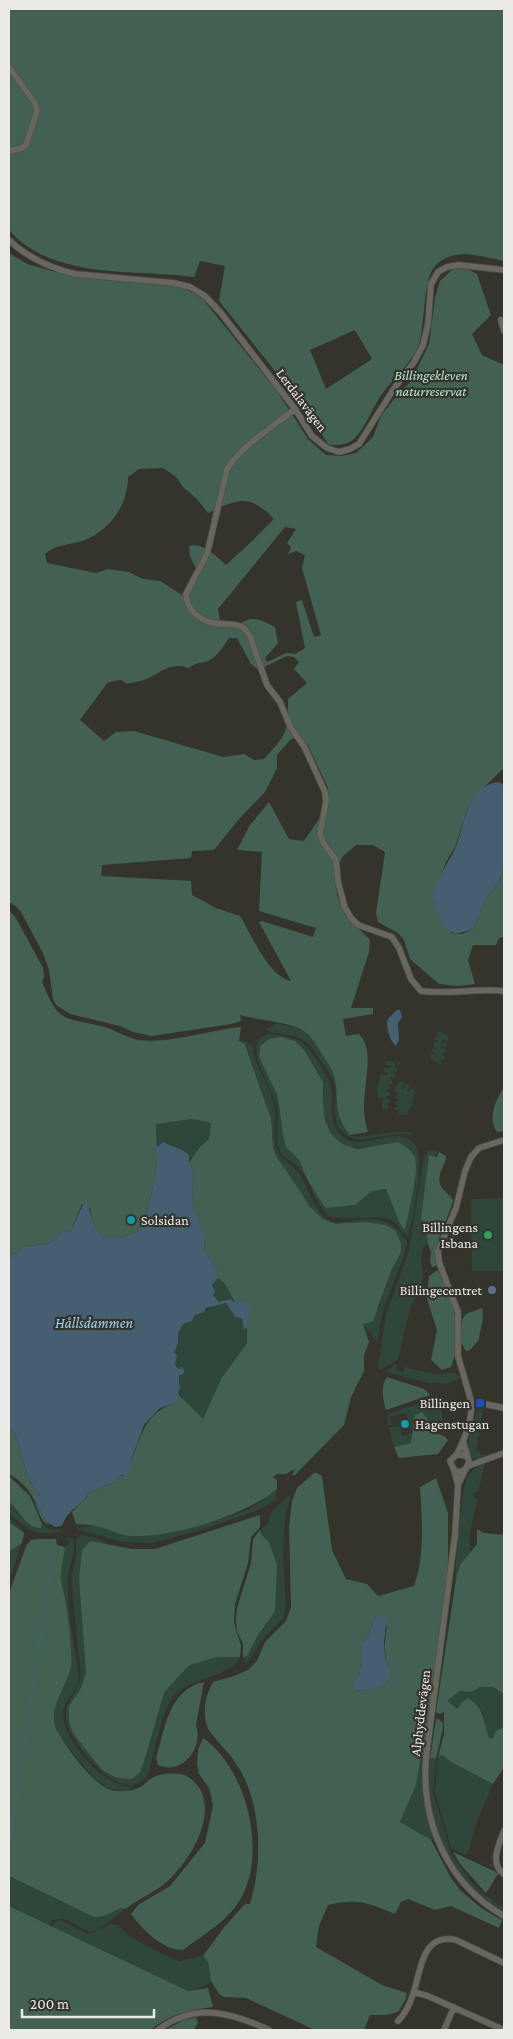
<svg xmlns="http://www.w3.org/2000/svg" width="513" height="2039" font-family="'Crimson Pro',serif">
  <style>
    .green { fill: #2f473b; fill-rule: evenodd }
    .forest { fill: #436153; fill-rule: evenodd }
    .water { fill: #455f70 }
    .lines { fill: none; stroke-linecap: round; stroke-linejoin: round }
    .stream { stroke: #455f70; stroke-width: 1 }
    .minor-casing { stroke: #52514a; stroke-width: 7 }
    .minor { stroke: #68675f; stroke-width: 5.5 }
    .culture-dot { fill: #0f9aa8; stroke: #34332c; stroke-width: 2 }
    .leisure-dot { fill: #2e9e5b; stroke: #34332c; stroke-width: 2 }
    .service-dot { fill: #5c6f8a; stroke: #34332c; stroke-width: 2 }
    .transit-dot { fill: #1a4fb4; stroke: #34332c; stroke-width: 2 }
    .labels { text-anchor: middle; dominant-baseline: central; stroke-width: 4.5; stroke-linejoin: round; paint-order: stroke }
    .park-label { font-size: 14px; font-style: italic; fill: #afeace; stroke: #34332c }
    .street-label { font-size: 14px; fill: #ebeae5; stroke: #34332c }
    .poi-label { font-size: 14px; fill: #ebeae5; stroke: #34332c; text-anchor: end }
    .water-label { font-size: 15px; font-style: italic; fill: #9dd1f3; stroke: #34332c }
  </style>
  <rect width="100%" height="100%" fill="#34332c"/>
  <!-- green -->
  <path class="green" d="M277,1023L299,1029L308,1034L317,1046L329,1065L336,1083L340,1122L350,1135C370,1141 392,1127 413,1134C408,1135 403,1133 398,1134C383,1135 365,1142 352,1138C326,1129 339,1099 334,1083C332,1076 312,1047 306,1042C294,1032 277,1037 266,1030Z
    M437,1031L444,1033V1035L448,1036V1041L443,1040L442,1041L446,1043L447,1048L441,1046V1048L445,1049V1054L440,1053L444,1056V1060L438,1059V1060L442,1062L441,1065L431,1059V1054H436L433,1053L432,1048L438,1049L434,1047V1042L439,1043L435,1040V1036L440,1037L437,1034Z
    M269,1034C279,1035 290,1036 299,1041C310,1046 331,1079 332,1091C334,1108 327,1119 341,1135C360,1156 399,1120 416,1146C425,1160 413,1220 408,1237C401,1232 398,1222 389,1219C371,1214 337,1224 326,1213C314,1201 311,1183 301,1170C294,1162 283,1159 279,1149C274,1135 280,1120 277,1107C274,1090 238,1039 269,1034ZM269,1039L305,1051C311,1060 318,1070 322,1081C325,1089 322,1099 323,1108C331,1159 360,1148 398,1142L400,1224L386,1189L372,1191L355,1205L306,1177L300,1161L286,1147L283,1135L278,1097L259,1056L260,1046Z
    M241,1040C245,1041 248,1042 251,1045C254,1050 254,1055 255,1060C262,1077 272,1091 275,1109C277,1124 271,1141 279,1154C284,1162 293,1165 298,1172C309,1187 312,1210 329,1220C336,1224 344,1222 351,1221C376,1217 394,1219 407,1242L404,1256L383,1310L377,1341L363,1324L379,1308L392,1269L400,1252L401,1243L395,1230L347,1224H336L323,1219L309,1206L300,1191L276,1156L273,1148L271,1119L246,1044L239,1041Z
    M389,1061L400,1062L398,1066L396,1062H394L397,1072L392,1071L391,1072L395,1074V1079L390,1077L393,1084H388L391,1090L387,1089L386,1091L390,1092V1096L385,1097L389,1099L390,1103H385V1104L389,1105L388,1109H382V1102L384,1100L383,1098H378L377,1089L381,1074L387,1075L388,1074L384,1072V1068H391V1065H385V1062Z
    M399,1082H404L401,1089L403,1090L405,1084L410,1085L407,1091L409,1092L411,1088L414,1090L412,1107H410L407,1115L394,1114H399V1111L393,1108L398,1107V1105H395L396,1102H393L399,1101V1099L395,1098L396,1096H394L399,1095L394,1090Z
    M192,1119L211,1123L209,1139L190,1159C188,1152 170,1143 163,1142L156,1148V1123Z
    M430,1150L437,1152L435,1156L429,1155L421,1218L427,1233L428,1244L423,1247L421,1262L423,1276L420,1290L410,1308L398,1360L380,1370L378,1366L386,1315L409,1250L423,1162L428,1151Z
    M504,1198V1271H472L471,1199Z
    M219,1277L231,1292L233,1299L219,1302L213,1295L212,1285Z
    M219,1304H228L235,1316L242,1319L244,1329L247,1328V1343L221,1379L203,1419C189,1406 173,1396 179,1375L183,1373V1368L179,1370L177,1368L173,1352L178,1343V1333L183,1324L192,1321L196,1314Z
    M394,1365H397L396,1370L403,1372L405,1367L435,1374L456,1373L460,1378L446,1384L433,1382L432,1384L387,1372L388,1370Z
    M432,1399C444,1402 443,1419 443,1429L440,1432C431,1431 427,1429 427,1419L415,1415L412,1443L394,1447L389,1427L400,1426L402,1436L412,1433L406,1413L389,1417L392,1425H388V1414Z
    M483,1407H486V1409H483L476,1451H479L480,1455L489,1454L491,1451L492,1454L476,1460L475,1458L472,1459C463,1444 473,1425 478,1409Z
    M485,1463L478,1492L474,1493L473,1497L477,1500L470,1533V1553L460,1565L456,1579C454,1569 462,1487 467,1477C471,1470 478,1466 485,1463Z
    M277,1489L276,1500L256,1511L194,1532L152,1543L122,1542L76,1529C100,1520 110,1534 132,1536C159,1538 223,1521 248,1509C258,1504 268,1496 277,1489Z
    M291,1494L286,1512L284,1534L283,1556L286,1606L284,1617L262,1640L247,1663L244,1662L243,1657L247,1656L257,1637L267,1624L277,1564L269,1542L260,1533V1530L267,1525L272,1511Z
    M9,1502L15,1507L23,1519L41,1528L43,1524L48,1529L62,1530L63,1532C33,1535 31,1533 9,1513Z
    M9,1517L25,1533L9,1582V1552L24,1533L9,1522Z
    M80,1535L96,1538L111,1545L90,1541L79,1579L86,1673L81,1688L69,1706L102,1770L117,1778L132,1779L164,1693L176,1679L190,1665L217,1657H240C234,1675 189,1679 174,1695C163,1707 153,1756 149,1773C145,1779 141,1784 134,1785C109,1789 68,1740 66,1718C64,1702 79,1691 81,1675L71,1579L76,1556V1541Z
    M68,1538H73C77,1552 69,1565 68,1579C67,1600 71,1627 74,1647C76,1658 80,1671 78,1681C76,1694 62,1702 63,1715C66,1746 108,1792 140,1787L124,1791L107,1788L95,1779L78,1760L58,1733L53,1718L56,1701L67,1681L65,1599L60,1579L65,1547L69,1545Z
    M480,1687H493L504,1694V1727L496,1731L492,1739L489,1738L483,1712L458,1709L448,1703V1700L460,1691L472,1692Z
    M442,1755L453,1763L493,1784L478,1819L467,1855L487,1865L492,1863L493,1867L451,1848L435,1791L438,1758Z
    M421,1757H423V1797L434,1839L431,1840L400,1823L416,1785Z
    M430,1758L436,1759L433,1793L451,1854L471,1882L482,1893L504,1908V1913C448,1880 424,1820 430,1758Z
    M9,1876L94,1917C108,1917 110,1912 122,1908L125,1909L100,1928L90,1932L63,1918L53,1920L49,1925L9,1906Z
    M58,1920H62L88,1934L111,1924L118,1925L130,1937L170,1958L180,1961L203,1956L208,1962L211,1981L205,1986L188,1991L51,1926Z"/>
  <!-- forest -->
  <path class="forest" d="M9,9H504V261C481,257 455,246 435,266C423,278 425,326 419,344C411,365 392,379 380,397C372,409 364,430 354,439C346,446 339,445 329,445L302,405L219,301L225,266L200,261L194,277C133,269 52,280 9,230ZM355,330L372,359L326,389L310,350Z
    M9,253L27,264L74,277L181,287L202,298L277,391L308,439L326,455L341,456L356,453L373,437L381,416L394,399L411,381L429,344L435,298L440,281L453,269L464,267L477,274L491,315L472,334L482,355L504,365V768L478,793L468,808L455,847L446,862L436,889L433,902L451,933L462,934L474,928L486,898L498,883L504,869V937L499,938L496,945H473L468,960L475,984L458,986L439,984L410,959L404,940L398,933L378,922L376,913L385,852L373,845H356L343,856L334,874L337,895L345,915L370,940L369,952L351,1008H373V1014L343,1019L346,1036L359,1034C373,1048 366,1075 365,1092C363,1106 364,1119 368,1132L350,1135C335,1116 338,1109 336,1085C335,1074 328,1063 322,1054C318,1048 314,1041 309,1035C295,1021 259,1021 240,1015L241,1021L231,1024L152,1036L133,1032L120,1026L70,1014L56,1005L53,999L49,970L43,953L21,912L17,907L9,902ZM163,468L176,477L183,487L197,499L208,513C238,499 249,493 274,519L250,543L226,565C216,556 203,542 189,546L190,556L196,569L182,595L160,581L143,579L129,572L108,569L96,573L47,563L45,554C56,544 71,545 85,540C110,530 128,505 128,477L139,469ZM285,527L296,529L287,543L291,547L288,554L296,551L305,555L302,568L321,635L314,637L302,600L296,602L305,648L295,654L286,653L267,662L265,658L278,643L275,627C262,620 254,615 241,623L220,620L218,609ZM229,638H237L251,664L258,670L287,656L294,657L299,662L294,669L307,683L288,699C288,733 287,734 264,759L254,760L244,754L223,757L134,731L116,732L104,741L80,720L108,682L121,680L127,684C134,682 143,681 149,678C163,670 173,662 189,668C196,663 198,663 205,662C216,659 223,647 229,638ZM292,738L308,745L328,788L329,804L304,841L289,839L269,802L250,825L237,850L262,852L259,911L316,928L313,937L262,921L259,922L291,981C268,976 252,935 240,916L216,908L192,895L191,881L101,876L102,865L191,858L192,851L214,850L239,819L265,792L277,768V755Z
    M9,910L16,918L43,968L44,977L42,982C60,1025 62,1016 104,1027C116,1030 126,1038 139,1040C169,1044 210,1030 241,1027L239,1041L245,1044L271,1119L273,1148L276,1156L300,1191L309,1206L323,1219L336,1224L366,1222L385,1225L395,1230L401,1243V1252L392,1269L373,1321L363,1324L369,1342L364,1355V1371L351,1397L344,1425L295,1475H292L295,1469L286,1474H277L273,1477L277,1480V1489C246,1515 172,1538 132,1536C120,1536 108,1528 95,1526C89,1524 82,1525 76,1524L72,1512L86,1498L89,1492L117,1481L118,1476H124C141,1447 138,1416 174,1403L179,1395L203,1419L221,1379L247,1343V1323L245,1321L250,1308L235,1303C230,1293 226,1281 215,1276L218,1272L204,1249L205,1240L203,1233L193,1206L192,1184L194,1171L189,1162L200,1147L209,1139L211,1123L192,1119L156,1124L157,1163L148,1212L138,1232L119,1238H103L92,1221L90,1208L82,1204L71,1231L62,1232L57,1238L47,1244L27,1246L20,1249L17,1253L11,1255L9,1261Z
    M281,1037L295,1041L305,1051L323,1082V1104L325,1120L331,1134L342,1144L357,1149L398,1142C405,1146 412,1150 415,1158C419,1174 408,1213 405,1230L400,1224L386,1189L372,1191L355,1205L325,1208L306,1177L300,1161L286,1147L283,1135L278,1097L259,1056L260,1046L269,1039Z
    M504,1087V1131L497,1132C487,1118 496,1100 504,1087Z
    M439,1152L446,1156C446,1166 434,1176 442,1188C445,1192 450,1195 453,1200C448,1222 431,1243 437,1266L432,1267L430,1261L431,1252L428,1244L427,1233L421,1218L429,1155L437,1157Z
    M438,1270C453,1300 465,1334 451,1367L442,1370L431,1360L437,1330L427,1299L429,1276Z
    M482,1308C485,1319 480,1328 479,1340L470,1350L466,1351L459,1339L462,1320L466,1314Z
    M387,1377L424,1389L430,1395L386,1410C383,1400 380,1385 387,1377Z
    M422,1412L427,1419L428,1431L444,1436L448,1440L438,1454L399,1458L394,1447L411,1443L415,1415Z
    M9,1428L12,1429C24,1449 22,1477 40,1495L34,1500L46,1521L50,1525C39,1523 37,1504 32,1496C27,1487 18,1479 9,1474Z
    M315,1472L322,1476L332,1550L346,1579L367,1584L378,1596L414,1586C425,1555 422,1520 420,1487L436,1478L448,1513V1573L423,1757H421L416,1785L400,1822L431,1840L451,1878L461,1891L481,1908L502,1920L499,1928L451,1906L435,1910L408,1899L401,1902L395,1914C368,1903 358,1898 328,1905L319,1926L316,1947L382,1985L407,1993L405,2000L398,2012L386,2015H370L364,2030H315L246,1998L224,1997L219,1994L211,1981L208,1962L203,1956L225,1926L245,1904H250C263,1862 262,1803 237,1765C229,1752 217,1742 208,1729C202,1713 205,1696 213,1682L234,1676L248,1670L257,1661L265,1642L286,1621L291,1607L289,1527L292,1501L297,1488ZM375,1617L387,1627C383,1645 385,1660 391,1678C381,1690 369,1691 354,1690V1682L360,1672L362,1642L368,1638Z
    M9,1476L30,1496L42,1524L41,1528C25,1528 21,1511 9,1502Z
    M260,1515V1527L251,1537L248,1563L235,1604L234,1623L241,1646L240,1657H217L190,1665L176,1679L164,1693L145,1758L140,1772L132,1779L117,1778L102,1770L73,1733L69,1721V1706L81,1688L86,1673L79,1579L82,1551L90,1541L132,1549H155Z
    M9,1522L24,1533L22,1543L9,1552Z
    M477,1529L484,1533L504,1535V1694L493,1687H480L472,1692L460,1691L448,1700V1702L458,1709L461,1703L468,1698C484,1708 484,1721 489,1738L492,1739L496,1731L504,1727V1767L493,1784L453,1763L442,1755L438,1758L444,1734V1712L439,1714L436,1712L456,1579L460,1565L477,1544Z
    M260,1530V1533L269,1542L277,1564L275,1611L257,1637L247,1656L243,1657V1644L237,1631L236,1622L237,1608L251,1563L253,1539Z
    M38,1539H56L57,1545L65,1547C64,1557 60,1571 61,1581C62,1587 64,1593 65,1599C68,1616 73,1651 71,1667C66,1690 44,1711 59,1734C68,1750 90,1779 106,1788C116,1793 133,1792 142,1786C146,1783 149,1779 154,1777C162,1773 171,1773 180,1774C189,1775 198,1784 202,1793C214,1824 186,1866 163,1885C152,1893 136,1901 125,1909L122,1908C110,1912 108,1917 94,1917L9,1876V1593L27,1544L31,1540Z
    M204,1682L196,1725C204,1748 182,1776 158,1765L156,1758C165,1729 168,1690 204,1682Z
    M437,1718L443,1723V1728L436,1759L430,1758L436,1720Z
    M203,1738C248,1769 269,1858 238,1903C225,1923 201,1936 183,1950C162,1950 143,1930 131,1914L138,1905L170,1886L205,1843L213,1805L209,1788L199,1774L197,1764L198,1750Z
    M453,1852L496,1872L498,1874L486,1893L461,1865Z
    M9,1906L188,1991L208,1988L213,2007C190,2010 169,2014 151,2030H9Z
    M196,2017L198,2023L193,2030H165L184,2020Z"/>
  <!-- water -->
  <path class="water" d="M499,782L504,785V869L498,883L486,898L474,928C454,938 445,934 437,912C436,909 434,904 433,901C432,887 445,867 452,855C466,831 463,786 499,782Z
    M397,1010H400L402,1017L398,1023L399,1040L396,1046C390,1041 385,1027 388,1019C390,1016 394,1013 397,1010Z
    M163,1142L184,1151L189,1155V1162L194,1171L192,1184L193,1206L205,1237L204,1249L218,1272L215,1276L219,1277L212,1285L215,1292L213,1295L219,1302L231,1299L235,1303L246,1302L250,1308V1315L246,1321L247,1322V1328L244,1329L242,1319L235,1316L226,1303L206,1308L204,1312L195,1315L192,1321L183,1324L178,1333V1343L174,1352L177,1356L175,1364L177,1368L181,1369V1367L183,1368L184,1372L183,1374L179,1375V1386L181,1387L178,1391L179,1395L175,1403L160,1408L144,1425L130,1463L129,1473L124,1480L123,1475L118,1476L117,1481L89,1492C81,1508 69,1507 62,1526L55,1527L46,1521L34,1499L40,1495C22,1477 24,1449 12,1429L9,1428V1261L11,1255L17,1253L20,1249L27,1246L47,1244L57,1238L62,1232L71,1231L84,1202L88,1204L92,1221L103,1238H119L138,1232L148,1212L157,1163L156,1148Z
    M383,1616L387,1618L384,1641L385,1656L391,1678C381,1690 369,1691 354,1690V1682L360,1672L362,1642L368,1638L375,1617Z"/>
  <g class="lines">
    <!-- stream -->
    <path class="stream" d="M9,1847L55,1539"/>
    <defs>
      <path id="minor" d="M9,67L35,103L37,111L26,145L22,148L9,151
        M9,240C28,258 50,268 75,274L174,283L190,287L205,296L221,313L295,409L312,436L327,448L339,452L350,449L359,444L393,390L414,362L423,345L428,324L431,284L438,272L447,267L459,265L504,270
        M501,320L504,331
        M295,409C274,426 241,446 227,469L207,554L186,594C186,609 200,621 214,623C223,625 234,623 242,627C246,629 247,633 250,636L267,685L280,702L290,726L305,748L325,792L326,802L320,834L324,844L336,860L338,882L345,908L351,918L358,925L392,937L399,948L411,979L421,991C449,995 476,988 504,991
        M472,1404L480,1403L504,1408
        M457,1454C465,1439 471,1421 472,1404L458,1356V1312L439,1262L438,1251L456,1208L465,1171L471,1157L479,1148L504,1140
        M466,1456L457,1454L450,1461L454,1470L460,1472L466,1469
        M468,1466L504,1453
        M454,1470L458,1485L455,1535L426,1758C421,1822 447,1884 504,1916
        M458,1485L469,1462L463,1441
        M504,1831C499,1844 489,1864 504,1874
        M414,1992L428,1996L504,2030
        M398,2021C405,2014 410,2004 413,1994C421,1972 421,1932 456,1940L504,1963
        M158,2030C195,2002 230,2012 269,2030
        M444,2030L454,2007"/>
    </defs>
    <!-- minor casing -->
    <use href="#minor" class="minor-casing"/>
    <!-- minor -->
    <use href="#minor" class="minor"/>
  </g>
  <!-- markers -->
  <g class="culture-dot">
    <circle cx="131" cy="1220" r="5"/>
    <circle cx="405" cy="1424" r="5"/>
  </g>
  <circle class="leisure-dot" cx="488" cy="1235" r="5"/>
  <circle class="service-dot" cx="492" cy="1290" r="5"/>
  <rect class="transit-dot" x="475" y="1398" width="10" height="10" rx="2.5"/>
  <g class="labels">
    <!-- park labels -->
    <g class="park-label">
      <text x="431" y="375">Billingekleven<tspan x="431" dy="16">naturreservat</tspan></text>
    </g>
    <!-- street labels -->
    <g class="street-label">
      <text transform="translate(302 400) rotate(53)">Lerdalavägen</text>
      <text transform="translate(420 1713) rotate(-83)">Alphyddevägen</text>
    </g>
    <!-- poi labels -->
    <g class="poi-label">
      <text x="141" y="1220" text-anchor="start">Solsidan</text>
      <text x="478" y="1227">Billingens<tspan x="478" dy="16">Isbana</tspan></text>
      <text x="482" y="1290">Billingecentret</text>
      <text x="470" y="1403">Billingen</text>
      <text x="415" y="1424" text-anchor="start">Hagenstugan</text>
    </g>
    <!-- water labels -->
    <g class="water-label">
      <text x="94" y="1323">Hållsdammen</text>
    </g>
  </g>
  <!-- border -->
  <rect width="513" height="2039" fill="none" stroke="#ebeae5" stroke-width="20"/>
  <!-- scale -->
  <path d="M22 2009v8h132v-8" fill="none" stroke="#ebeae5" stroke-width="2.5"/>
  <text x="30" y="2009" font-size="15" fill="#ebeae5" stroke="#34332c" stroke-width="4" paint-order="stroke">200 m</text>
</svg>
